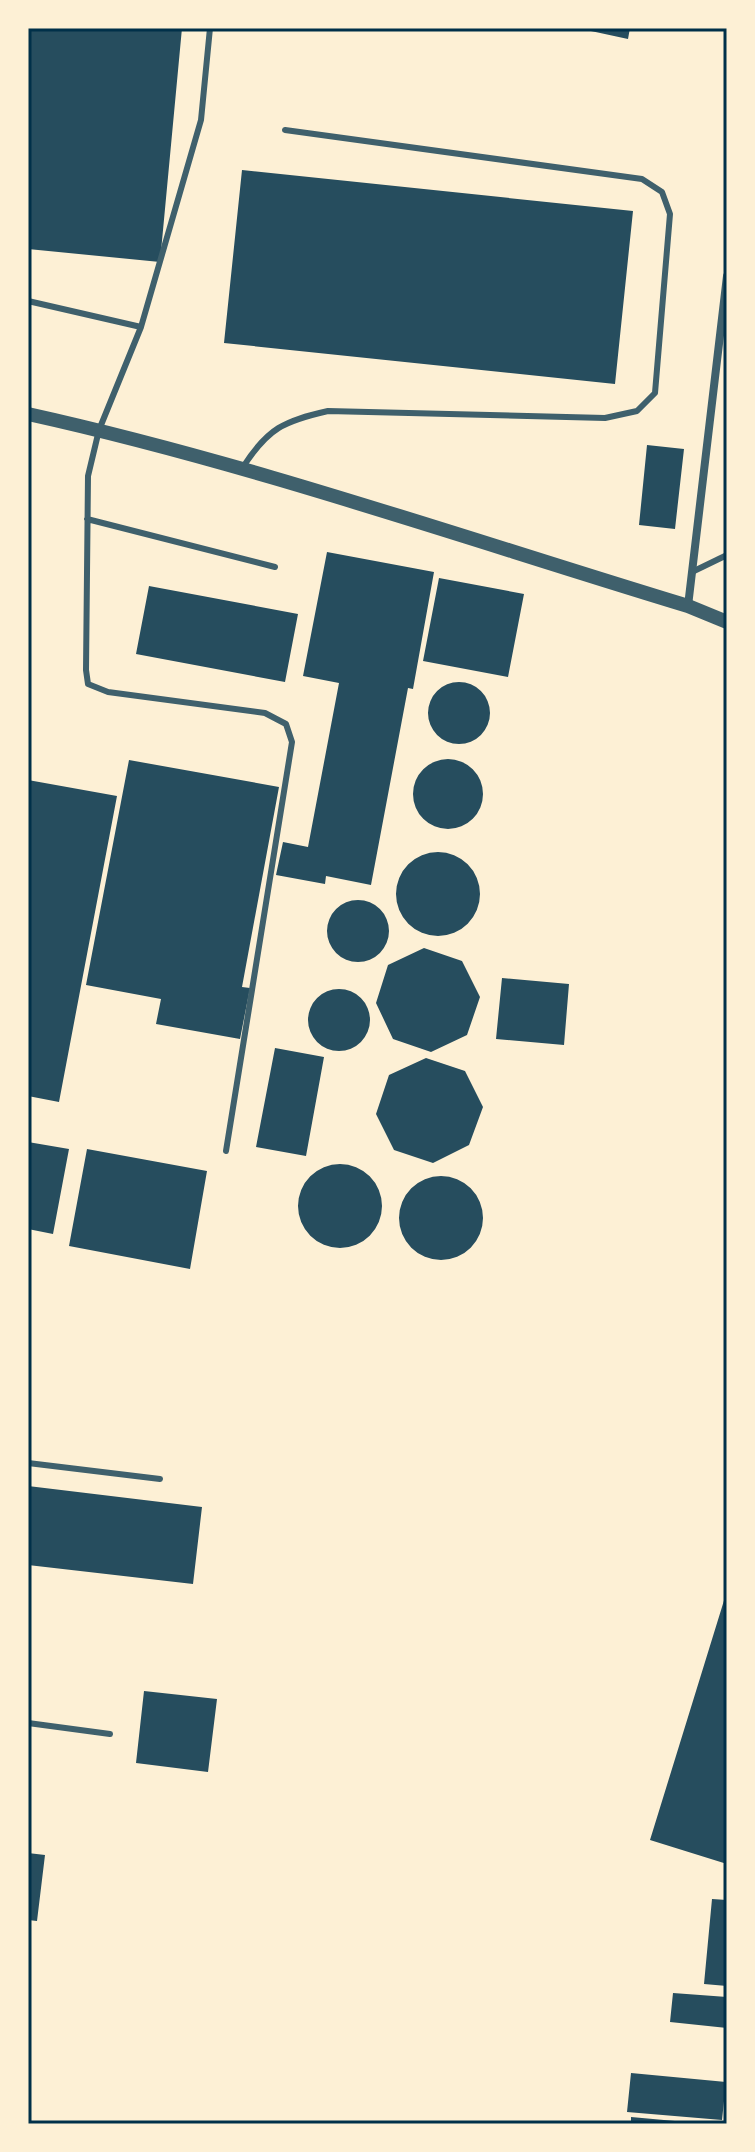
<svg xmlns="http://www.w3.org/2000/svg" width="755" height="2152" font-family="Arial,sans-serif">
  <style>
    .building { fill: #264d5e }
    .lines { fill: none; stroke-linecap: round; stroke-linejoin: round }
    .service { stroke: #3f606c; stroke-width: 6 }
    .minor { stroke: #3f606c; stroke-width: 8 }
    .tertiary { stroke: #3f606c; stroke-width: 14 }
    .neatline { fill: none; stroke: #003049; stroke-width: 3 }
  </style>
  <rect width="100%" height="100%" fill="#fdf0d5"/>
  <!-- building -->
  <path class="building" d="M28,28H182L160,262L28,249Z
    M577,28H630L628,39Z
    M242,170L633,211L615,384L224,343Z
    M647,445L684,449L675,529L639,525Z
    M327,552L434,572L413,689L408,688L371,885L326,876L325,884L276,875L283,842L308,847L339,683L303,676Z
    M439,578L524,594L508,677L423,661Z
    M149,586L298,614L285,682L136,654Z
    M428 713a31 31 0 1 1 62 0a31 31 0 1 1-62 0Z
    M413 794a35 35 0 1 1 70 0a35 35 0 1 1-70 0Z
    M129,760L279,787L242,987L250,988L240,1039L156,1024L161,999L86,985Z
    M28,780L117,796L59,1102L28,1096Z
    M396 894a42 42 0 1 1 84 0a42 42 0 1 1-84 0Z
    M327 931a31 31 0 1 1 62 0a31 31 0 1 1-62 0Z
    M424,948L462,961L480,997L467,1035L431,1052L393,1039L376,1003L388,965Z
    M502,978L569,984L564,1045L496,1039Z
    M308 1020a31 31 0 1 1 62 0a31 31 0 1 1-62 0Z
    M275,1048L324,1057L306,1156L256,1147Z
    M426,1058L465,1071L483,1107L469,1145L433,1163L394,1150L376,1114L389,1075Z
    M28,1142L69,1149L53,1234L28,1229Z
    M87,1149L207,1171L190,1269L69,1246Z
    M298 1206a42 42 0 1 1 84 0a42 42 0 1 1-84 0Z
    M399 1218a42 42 0 1 1 84 0a42 42 0 1 1-84 0Z
    M28,1486L202,1507L193,1584L28,1565Z
    M726,1594H727V1864L650,1840Z
    M144,1691L217,1699L208,1772L136,1763Z
    M28,1853L45,1855L37,1921L28,1920Z
    M712,1899L727,1900V1986L704,1984Z
    M673,1993L727,1997V2028L670,2022Z
    M631,2073L726,2082L722,2120L627,2112Z
    M631,2117L686,2122L685,2124H631Z"/>
  <g class="lines">
    <!-- service -->
    <path class="service" d="M210,28L201,120L141,327L99,430L88,476L86,670L88,684L108,692L265,713L286,724L292,742L226,1151
      M28,301L141,327
      M243,467C268,428 284,421 328,411L605,418L637,411L655,393L670,214L662,192L642,179L285,130
      M87,519L275,567
      M694,571L727,555
      M28,1463L160,1479
      M28,1723L110,1734"/>
    <!-- minor -->
    <path class="minor" d="M688,606L727,276"/>
    <!-- tertiary -->
    <path class="tertiary" d="M28,414C250,463 470,540 688,606L727,622"/>
  </g>
  <!-- border -->
  <rect width="755" height="2152" fill="none" stroke="#fdf0d5" stroke-width="60"/>
  <rect x="30" y="30" width="695" height="2092" class="neatline"/>
</svg>
